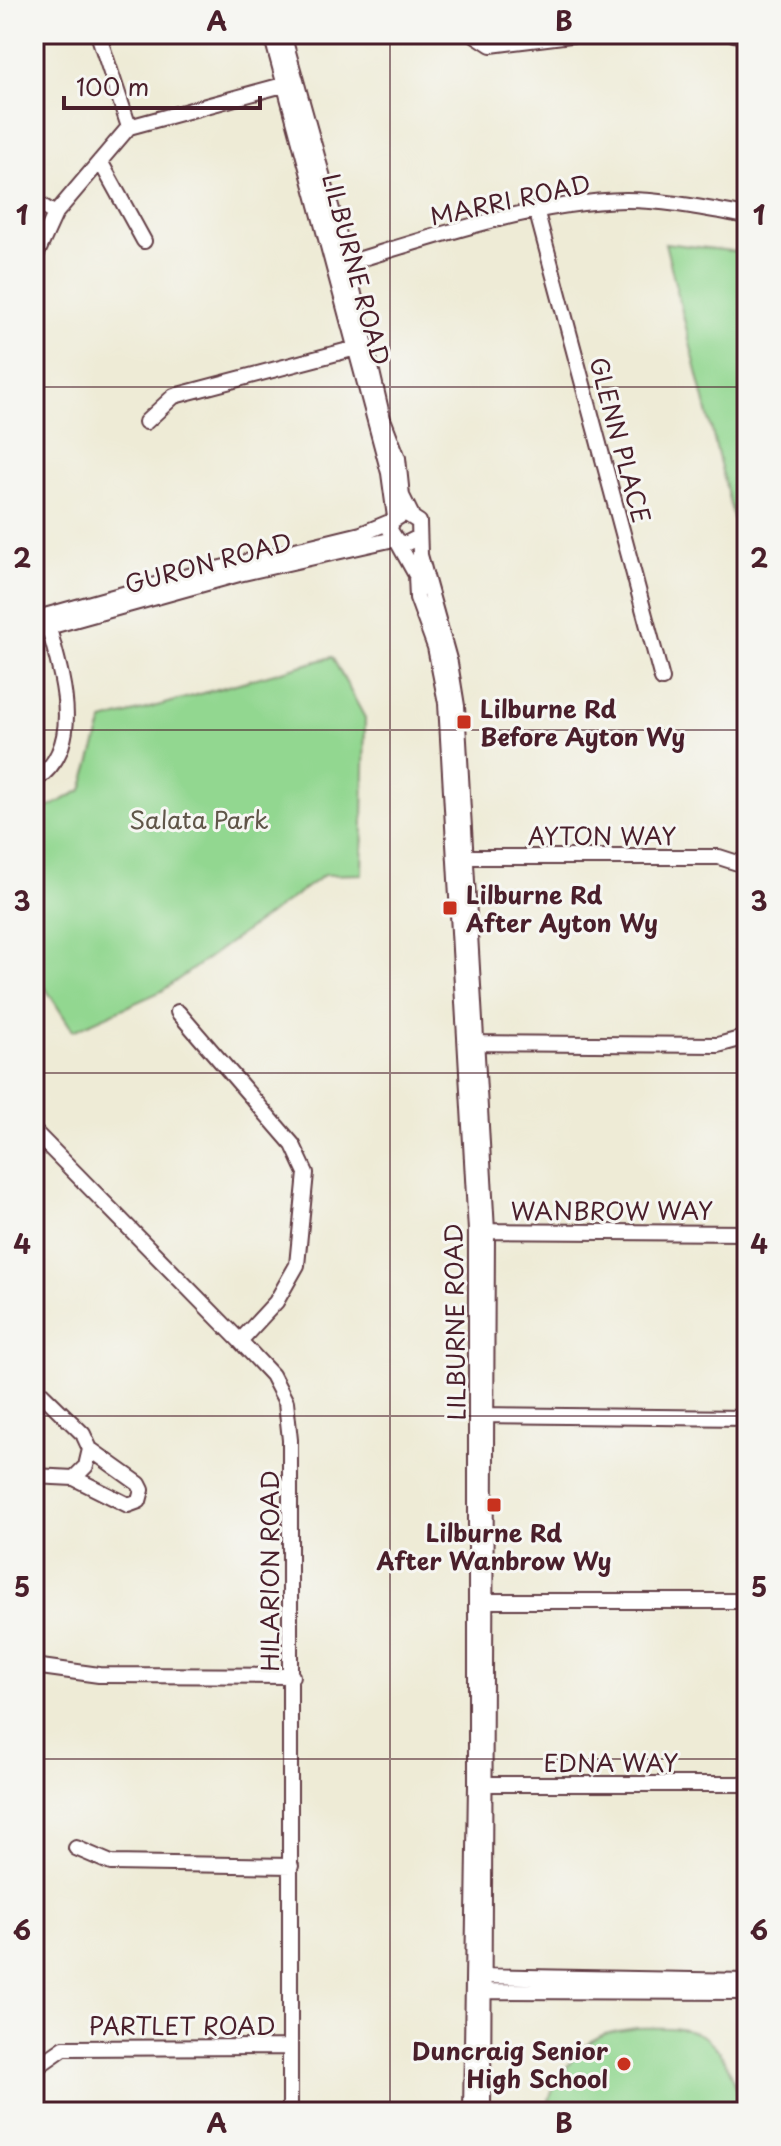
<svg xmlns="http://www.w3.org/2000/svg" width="781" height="2146" font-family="'Playpen Sans',sans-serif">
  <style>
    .green { fill: #92d790; stroke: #6e7b5e; stroke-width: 2 }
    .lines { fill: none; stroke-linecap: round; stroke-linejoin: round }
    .minor-casing { stroke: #633e45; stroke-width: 18 }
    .minor { stroke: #fff; stroke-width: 14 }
    .grid { fill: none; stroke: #4a1f2b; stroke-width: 2; stroke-opacity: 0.55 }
    .poi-dot { fill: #c8321e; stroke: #f6f6f2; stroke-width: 3 }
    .labels { text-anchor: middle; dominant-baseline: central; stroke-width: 6; stroke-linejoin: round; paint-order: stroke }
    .street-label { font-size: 24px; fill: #4a1f2b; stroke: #f6f6f2 }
    .poi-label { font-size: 24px; font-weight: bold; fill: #4a1f2b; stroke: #f6f6f2; text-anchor: start }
    .park-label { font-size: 24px; fill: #605649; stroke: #f6f6f2 }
    .neatline { fill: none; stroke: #4a1f2b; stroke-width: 3 }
    .grid-label { font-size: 26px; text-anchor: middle; font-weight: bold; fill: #4a1f2b }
  </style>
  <rect width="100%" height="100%" fill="#f6f6f2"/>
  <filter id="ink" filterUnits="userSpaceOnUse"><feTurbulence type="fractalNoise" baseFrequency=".0125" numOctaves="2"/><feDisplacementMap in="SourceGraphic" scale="16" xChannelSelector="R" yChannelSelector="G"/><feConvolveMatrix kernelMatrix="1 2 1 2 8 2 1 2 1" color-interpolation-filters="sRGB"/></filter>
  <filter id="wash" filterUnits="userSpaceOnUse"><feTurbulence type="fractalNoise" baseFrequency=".006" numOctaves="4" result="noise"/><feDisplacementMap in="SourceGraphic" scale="32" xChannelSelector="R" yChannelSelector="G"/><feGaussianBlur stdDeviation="1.8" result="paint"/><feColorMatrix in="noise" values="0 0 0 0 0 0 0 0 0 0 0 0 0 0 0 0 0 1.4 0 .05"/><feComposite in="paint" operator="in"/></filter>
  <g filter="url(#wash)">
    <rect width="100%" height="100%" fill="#eeebd6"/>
    <!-- green -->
    <path class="green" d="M665,243L747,253V572Z
      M332,657L365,718L362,874L324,875L162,991L73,1031L34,970V815L82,790L103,721Z
      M636,2028C657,2028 687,2025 706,2038C726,2052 739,2088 740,2112H545C551,2085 578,2044 605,2034C615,2031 626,2030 636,2028Z"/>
  </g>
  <g filter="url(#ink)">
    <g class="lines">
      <defs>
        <path id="minor" d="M98,34L129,127
          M271,34L389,473L395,517
          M283,34L347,264L383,419L398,458L402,496L411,514
          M474,34L491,45L579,34
          M734,34L747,36
          M100,161L144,241
          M34,201L55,214
          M537,213L662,679
          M34,260L55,214L129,127L294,82
          M341,265C430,238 532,202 626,200C665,200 708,209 747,216
          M146,422L174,396L364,346
          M417,538L405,544L397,541L390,530L392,521L405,513L419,522L420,555L450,663L457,706L487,1231L483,2112
          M397,541L416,575L417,598L435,647L446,703L476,1231V1784L471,2112
          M34,619L184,577L361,534L392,521
          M34,631L239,574L394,539
          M34,781C88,746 60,671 47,621
          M460,857H719L747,866
          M178,1012L293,1145L306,1173L297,1265L276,1302L240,1341
          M469,1043L718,1045L747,1037
          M34,1131L240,1341L272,1375L286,1402L290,1440V2112
          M481,1231L747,1233
          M34,1386L83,1434L90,1449L86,1466L74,1478L34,1476
          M479,1415L747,1418
          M74,1478L128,1505L139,1501L142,1490L139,1484L90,1449
          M481,1601H747
          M34,1666L99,1675L292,1676
          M479,1784H747
          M76,1848L111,1863L291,1866
          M477,1976L747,1981
          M479,1991L747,1992
          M34,2069L64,2048L290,2047"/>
      </defs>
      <!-- minor casing -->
      <use href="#minor" class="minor-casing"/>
      <!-- minor -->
      <use href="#minor" class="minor"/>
    </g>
  </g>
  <!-- grid -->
  <path class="grid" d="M390,34V2112M34,387H747M34,730H747M34,1073H747M34,1416H747M34,1759H747"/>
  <!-- markers -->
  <g class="poi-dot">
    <rect x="456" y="714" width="16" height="16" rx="4"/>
    <rect x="442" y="900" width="16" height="16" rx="4"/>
    <rect x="486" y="1497" width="16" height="16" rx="4"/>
    <circle cx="624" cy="2064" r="8"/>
  </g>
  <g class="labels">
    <!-- street labels -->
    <g class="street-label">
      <text transform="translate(510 199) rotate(-12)">MARRI ROAD</text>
      <text transform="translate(357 269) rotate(75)">LILBURNE ROAD</text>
      <text transform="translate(621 440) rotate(75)">GLENN PLACE</text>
      <text transform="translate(208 562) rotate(-15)">GURON ROAD</text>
      <text x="602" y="835">AYTON WAY</text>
      <text x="612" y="1210">WANBROW WAY</text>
      <text transform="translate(454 1322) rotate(-91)">LILBURNE ROAD</text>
      <text transform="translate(269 1571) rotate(-90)">HILARION ROAD</text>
      <text x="611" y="1762">EDNA WAY</text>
      <text x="182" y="2025">PARTLET ROAD</text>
    </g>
    <!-- poi labels -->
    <g class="poi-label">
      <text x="480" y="708">Lilburne Rd<tspan x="480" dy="28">Before Ayton Wy</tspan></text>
      <text x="466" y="894">Lilburne Rd<tspan x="466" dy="28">After Ayton Wy</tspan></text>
      <text x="494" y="1532" text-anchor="middle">Lilburne Rd<tspan x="494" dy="28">After Wanbrow Wy</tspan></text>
      <text x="608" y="2050" text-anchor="end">Duncraig Senior<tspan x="608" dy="28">High School</tspan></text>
    </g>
    <!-- park labels -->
    <g class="park-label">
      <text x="199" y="819">Salata Park</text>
    </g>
  </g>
  <!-- margin -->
  <rect width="781" height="2146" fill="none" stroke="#f6f6f2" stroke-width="88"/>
  <!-- scale -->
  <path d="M64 96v12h196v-12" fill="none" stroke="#4a1f2b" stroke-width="4"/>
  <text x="76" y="96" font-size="24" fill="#4a1f2b" stroke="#f6f6f2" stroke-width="6" paint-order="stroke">100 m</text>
  <rect x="44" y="44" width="693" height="2058" class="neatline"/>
  <g class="grid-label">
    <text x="217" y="31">A</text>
    <text x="564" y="31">B</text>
    <text x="22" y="225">1</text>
    <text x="759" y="225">1</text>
    <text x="22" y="568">2</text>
    <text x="759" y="568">2</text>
    <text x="22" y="911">3</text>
    <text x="759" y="911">3</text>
    <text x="22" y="1254">4</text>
    <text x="759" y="1254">4</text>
    <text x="22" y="1597">5</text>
    <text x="759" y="1597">5</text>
    <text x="22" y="1940">6</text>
    <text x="759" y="1940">6</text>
    <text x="217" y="2133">A</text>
    <text x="564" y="2133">B</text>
  </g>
</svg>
